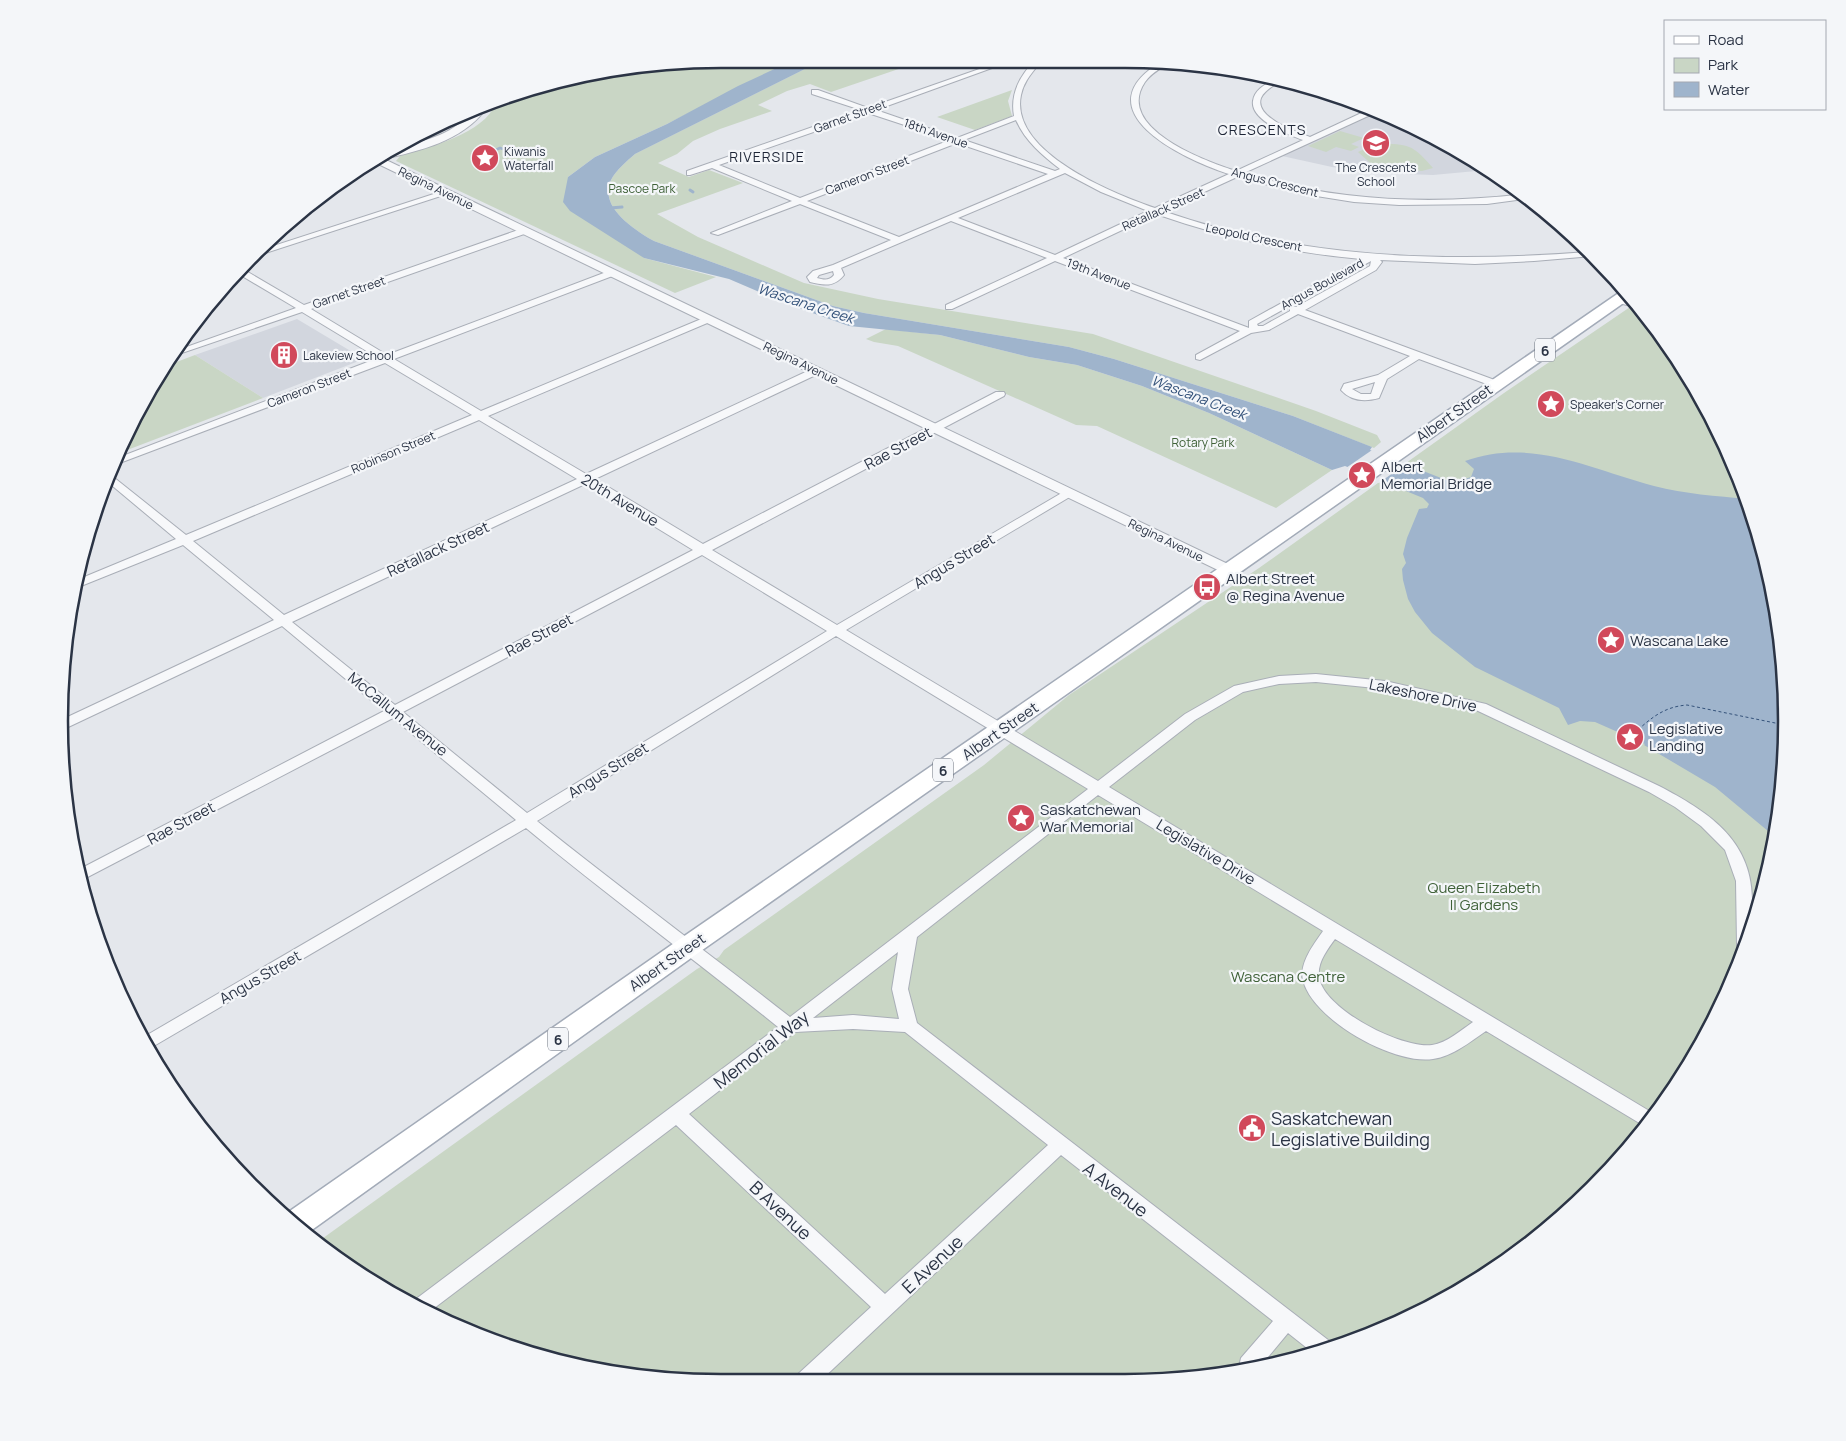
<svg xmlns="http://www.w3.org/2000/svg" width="1846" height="1441" font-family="Manrope,sans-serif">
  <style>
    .built { fill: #d2d6de }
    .green { fill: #c9d6c5 }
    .water { fill: #9fb4cc }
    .pier { fill: #e4e7ec }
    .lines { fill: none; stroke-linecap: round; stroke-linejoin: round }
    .stream-far1 { stroke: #9fb4cc; stroke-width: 2.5 }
    .stream { stroke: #9fb4cc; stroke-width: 3 }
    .ferry { stroke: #34527a; stroke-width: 1; stroke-dasharray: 3 2.5; stroke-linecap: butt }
    .minor-casing { stroke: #a9aeb7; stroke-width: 2 }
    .tertiary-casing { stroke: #a9aeb7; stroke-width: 2 }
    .primary-casing { stroke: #a3abb8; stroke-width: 3 }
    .minor { fill: #f7f8fa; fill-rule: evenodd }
    .tertiary { fill: #f7f8fa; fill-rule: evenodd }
    .primary { fill: #fff; fill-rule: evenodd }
    .labels { text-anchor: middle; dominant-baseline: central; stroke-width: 4.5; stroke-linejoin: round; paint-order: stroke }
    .far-street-label { font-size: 12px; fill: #2b3445; stroke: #f4f6f9 }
    .far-poi-label { font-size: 12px; fill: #2b3445; stroke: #f4f6f9; text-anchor: start }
    .far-park-label { font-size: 12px; fill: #3f6138; stroke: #f4f6f9 }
    .far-neighbourhood-label { font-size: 14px; letter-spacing: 1px; fill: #1d2536; stroke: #f4f6f9 }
    .far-water-label { font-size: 14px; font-style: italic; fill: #34527a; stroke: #f4f6f9 }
    .shield { fill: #f4f6f9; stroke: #676e7b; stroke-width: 1 }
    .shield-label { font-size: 14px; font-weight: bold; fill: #2b3445 }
    .street-label { font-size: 15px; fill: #2b3445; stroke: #f4f6f9 }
    .poi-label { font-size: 15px; fill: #2b3445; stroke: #f4f6f9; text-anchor: start }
    .park-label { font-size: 15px; fill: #3f6138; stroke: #f4f6f9 }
    .near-street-label { font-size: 18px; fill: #2b3445; stroke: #f4f6f9 }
    .near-poi-label { font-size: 18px; fill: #2b3445; stroke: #f4f6f9; text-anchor: start }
    .rim { fill: none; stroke: #2b3445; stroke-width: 2.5 }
  </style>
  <rect width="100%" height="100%" fill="#e4e7ec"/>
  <!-- built -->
  <path class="built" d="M1378,110L1418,127L1487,170L1433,175L1377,173L1332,167L1282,156Z
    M297,319L364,359L263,398L195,355Z"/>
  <!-- green -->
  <path class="green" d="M720,59H796L667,124L595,157L568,177L644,258L716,277L675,293L396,161L400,156C429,147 484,134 496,103L549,81Z
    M825,59H928L831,92L810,84L787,91L758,105L772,111L720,129L693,141L677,154L658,163L689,177L709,170L743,183L657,214L698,237L804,283L878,299L1093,334L1316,411L1377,435L1381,442L1374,448L1293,416L1114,359L1069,347L864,313L833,306L654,241C635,230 598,207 611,180C616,170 627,161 635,154Z
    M1012,90L1008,101L1012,116L975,130L937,117Z
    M1340,131L1364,138L1351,144L1359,147L1351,151L1336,147L1326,152L1308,146Z
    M1377,143C1410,145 1411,143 1433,168L1422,171L1377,169L1358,152Z
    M1636,303L1698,389L1752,508L1782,634L1786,763L1765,891L1719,1013L1651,1123L1562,1218L1457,1293L1338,1347L1169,1381L720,1382L592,1370L467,1332L353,1271L319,1241L697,969L719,957L724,950L984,765L1069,695L1259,568L1504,393Z
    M886,329L940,335L1029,357L1077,365L1142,386L1209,413L1332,470L1276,508L1097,426L1076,425L898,346L874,342L866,339Z
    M195,355L263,398L122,452L147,390L166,366Z"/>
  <!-- water -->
  <path class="water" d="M796,59H825L635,154C627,161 616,170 611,180C598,207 635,230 654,241L833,306L864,313L1069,347L1114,359L1293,416L1372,447L1370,450L1446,480L1458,481L1471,477L1474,469L1465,461C1531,437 1591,469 1654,486C1685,494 1716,496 1748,499L1752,508L1782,634L1786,763L1774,836L1715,787L1644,745L1645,744L1595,722L1580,721L1568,725L1559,708L1475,667L1432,633L1415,612L1408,599L1403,580L1402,569L1406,563L1403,554L1407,538L1419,509L1427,508L1429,504L1423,498L1345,466L1332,470L1209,413L1142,386L1077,365L1029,357L940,335L849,326L790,305L729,279L644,258L570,211L563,202L568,177L595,157L667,124L738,86Z"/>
  <!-- pier -->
  <path class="pier" d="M1375,448L1408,462L1379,483L1343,470Z"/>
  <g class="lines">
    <!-- stream-far1 -->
    <path class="stream-far1" d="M489,153L500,148L522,155L546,152"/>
    <!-- stream -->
    <path class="stream" d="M690,190L693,192
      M610,208L622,207"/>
    <!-- ferry -->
    <path class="ferry" d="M1630,737C1648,721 1661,707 1687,705L1785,725"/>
    <defs>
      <path id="minor" d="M1005,60H1014L876,110L957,138L1014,116C1010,93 1020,76 1035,60H1042C1034,71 1024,80 1021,95C1009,152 1114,194 1155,208L1229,174C1182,159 1078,109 1164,60L1172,61C1163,67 1152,72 1145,82C1114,128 1205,161 1236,171L1303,140C1289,135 1250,120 1253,101C1254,91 1264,85 1271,81L1278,82C1272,87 1264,91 1261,98C1254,117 1296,132 1310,137L1372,108L1379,111L1244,173C1336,202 1431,205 1526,194L1531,198L1487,204L1399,205L1354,202L1310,195L1237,177L1163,211C1300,259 1445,263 1588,252L1593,256L1534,261L1475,264L1380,260L1382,262L1376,270L1305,310L1500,382L1501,384L1500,386H1492L1419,359L1387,379L1379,398C1365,402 1351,401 1341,390L1344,384L1378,375L1410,356L1298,314L1269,330L1251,333L1200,360L1196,359V355L1240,331L1055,261L952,309H946V305L1047,258L951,221L841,268L844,275C834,288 823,285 810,282L807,277L813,271L833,265L891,240L800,204L718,235L711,233L792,201L712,168L690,175H687V171L861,110L812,94V90H818L868,108ZM868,113L950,140L800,198L719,165ZM1016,120C1025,141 1043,156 1060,169L1055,171L964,140ZM957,143L1048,174L899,237L807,201ZM1065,173L1101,192L1148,211L1055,255L958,218ZM1156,214C1222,237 1291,253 1361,259L1249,321V328L1063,258ZM1371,261L1370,266L1296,307H1290V311L1263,326H1258L1257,324ZM833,271L834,275C829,281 824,280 817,278L819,275ZM1375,382L1371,394H1361L1352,389Z
        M443,191L450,193L247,259L252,253Z
        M524,228L527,229V233L311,309L387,355L609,271H615V275L394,359L481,411L706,317H712V321L488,416L586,474L812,369H820V373L595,479L703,544L996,392H1004L1005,394L1004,396L712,550L837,625L1065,491H1073L1075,493L1073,495L846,630L1098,781L1185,714L1234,686L1279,676L1316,674L1385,681L1486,704L1659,786C1707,811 1751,839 1752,898C1752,906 1754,917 1752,925C1750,933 1746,942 1743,950L1739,949L1737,945L1736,881L1725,850L1701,826L1675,807L1649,792L1476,710L1385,689L1316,682L1279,684L1243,692L1195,720L1109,787L1656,1115L1646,1127L1486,1031C1470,1042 1453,1056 1433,1059C1393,1065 1312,1019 1303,980C1299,963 1314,944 1323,931L1098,795L917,937L908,989L917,1023L1332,1343L1334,1348L1312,1352L1288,1333L1264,1362L1239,1367L1241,1358L1273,1321L1061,1155L819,1382H794L797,1375L871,1307L676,1125L429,1312L412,1302L778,1027C694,959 608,896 526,828L147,1050L142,1038L516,820L393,718L80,881L78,870L384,711L282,626L64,729L60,730L59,721L274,620L183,545L76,588L77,580L176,539L109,483L112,476L186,535L472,415L385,363L117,464L120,457L378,358L302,312L173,356L178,350L296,308L237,273L241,268L304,305ZM479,420L577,479L284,615L193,541ZM585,484L693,550L395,705L292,622ZM702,555L827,631L527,813L403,712ZM836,636L1088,789L790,1017C706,951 620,888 537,821ZM1335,939L1473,1022C1461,1030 1447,1043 1432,1045C1402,1049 1323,1009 1319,977C1317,963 1327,950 1335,939ZM898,952L892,989L899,1019L853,1015L813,1018ZM853,1029L905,1032L1048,1145L885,1294L689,1114L795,1032Z
        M1617,297L1636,302L1640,308L1614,302L1612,300Z"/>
      <path id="tertiary" d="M484,108L485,110C462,141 419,151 384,159L1232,566L1235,569L1232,572H1222L372,161C391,146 421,144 444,133C459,126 469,114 484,108Z"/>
      <path id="primary" d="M1626,288L1632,297L698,953L309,1232L287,1213L680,939Z"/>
    </defs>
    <!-- minor casing -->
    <use href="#minor" class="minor-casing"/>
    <!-- tertiary casing -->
    <use href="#tertiary" class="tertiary-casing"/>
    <!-- primary casing -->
    <use href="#primary" class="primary-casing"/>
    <!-- minor -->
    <use href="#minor" class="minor"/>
    <!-- tertiary -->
    <use href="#tertiary" class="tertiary"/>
    <!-- primary -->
    <use href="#primary" class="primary"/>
  </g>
  <!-- icons -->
  <defs>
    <symbol id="school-disc" viewBox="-11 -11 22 22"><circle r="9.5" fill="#d1495b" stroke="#f4f6f9"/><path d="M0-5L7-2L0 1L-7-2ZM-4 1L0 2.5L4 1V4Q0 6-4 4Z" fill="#fff"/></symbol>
    <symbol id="sight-disc" viewBox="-11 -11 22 22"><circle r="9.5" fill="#d1495b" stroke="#f4f6f9"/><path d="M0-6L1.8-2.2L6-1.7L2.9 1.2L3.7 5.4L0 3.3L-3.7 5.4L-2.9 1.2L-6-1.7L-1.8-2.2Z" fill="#fff"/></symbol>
    <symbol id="building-disc" viewBox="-11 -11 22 22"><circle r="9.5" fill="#d1495b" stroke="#f4f6f9"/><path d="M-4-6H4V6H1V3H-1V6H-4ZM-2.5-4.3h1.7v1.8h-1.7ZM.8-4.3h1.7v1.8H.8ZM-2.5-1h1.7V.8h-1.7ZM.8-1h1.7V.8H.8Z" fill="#fff"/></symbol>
    <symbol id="bus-disc" viewBox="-11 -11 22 22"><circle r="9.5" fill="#d1495b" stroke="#f4f6f9"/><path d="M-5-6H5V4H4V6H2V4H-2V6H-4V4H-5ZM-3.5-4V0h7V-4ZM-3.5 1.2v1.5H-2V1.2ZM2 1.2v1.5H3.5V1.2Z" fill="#fff"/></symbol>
    <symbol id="civic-disc" viewBox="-11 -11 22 22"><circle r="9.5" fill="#d1495b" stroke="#f4f6f9"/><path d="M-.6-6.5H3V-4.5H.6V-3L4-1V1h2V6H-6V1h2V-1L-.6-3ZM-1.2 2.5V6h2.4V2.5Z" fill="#fff"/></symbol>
  </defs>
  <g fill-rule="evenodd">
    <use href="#school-disc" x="1360" y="127" width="32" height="32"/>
    <use href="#sight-disc" x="469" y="142" width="32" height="32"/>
    <use href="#building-disc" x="268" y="339" width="32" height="32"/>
    <use href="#sight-disc" x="1535" y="388" width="32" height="32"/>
    <use href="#sight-disc" x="1346" y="459" width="32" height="32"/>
    <use href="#bus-disc" x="1191" y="571" width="32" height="32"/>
    <use href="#sight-disc" x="1595" y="624" width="32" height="32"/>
    <use href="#sight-disc" x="1614" y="721" width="32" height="32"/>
    <use href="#sight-disc" x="1005" y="802" width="32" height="32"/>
    <use href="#civic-disc" x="1236" y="1112" width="32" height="32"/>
  </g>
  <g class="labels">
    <!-- far-street labels -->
    <g class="far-street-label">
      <text transform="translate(850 116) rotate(-20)">Garnet Street</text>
      <text transform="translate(936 133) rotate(19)">18th Avenue</text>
      <text transform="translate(867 175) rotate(-21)">Cameron Street</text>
      <text transform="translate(1275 182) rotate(14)">Angus Crescent</text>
      <text transform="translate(436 188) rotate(26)">Regina Avenue</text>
      <text transform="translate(1163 209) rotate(-24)">Retallack Street</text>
      <text transform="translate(1254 237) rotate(12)">Leopold Crescent</text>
      <text transform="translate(1099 274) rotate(21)">19th Avenue</text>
      <text transform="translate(1322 284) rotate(-29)">Angus Boulevard</text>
      <text transform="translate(349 292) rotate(-19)">Garnet Street</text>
      <text transform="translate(801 363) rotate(26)">Regina Avenue</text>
      <text transform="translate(309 388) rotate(-21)">Cameron Street</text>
      <text transform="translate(393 452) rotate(-23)">Robinson Street</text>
      <text transform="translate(1166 540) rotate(26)">Regina Avenue</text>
    </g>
    <!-- far-poi labels -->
    <g class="far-poi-label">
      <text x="504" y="151">Kiwanis<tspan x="504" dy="14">Waterfall</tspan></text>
      <text x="1376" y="167" text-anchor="middle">The Crescents<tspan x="1376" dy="14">School</tspan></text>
      <text x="303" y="355">Lakeview School</text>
      <text x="1570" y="404">Speaker's Corner</text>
    </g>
    <!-- far-park labels -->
    <g class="far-park-label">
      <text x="642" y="188">Pascoe Park</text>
      <text x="1203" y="442">Rotary Park</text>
    </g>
    <!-- far-neighbourhood labels -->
    <g class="far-neighbourhood-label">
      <text x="1262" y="129">CRESCENTS</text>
      <text x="767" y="156">RIVERSIDE</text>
    </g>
    <!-- far-water labels -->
    <g class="far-water-label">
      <text transform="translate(806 303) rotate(18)">Wascana Creek</text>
      <text transform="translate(1199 397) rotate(21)">Wascana Creek</text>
    </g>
    <!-- shield labels -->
    <g class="shield">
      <rect x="1535" y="338.5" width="20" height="23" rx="4"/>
      <rect x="933" y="758.5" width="20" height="23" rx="4"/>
      <rect x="548" y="1027.5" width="20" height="23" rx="4"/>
    </g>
    <g class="shield-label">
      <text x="1545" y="350">6</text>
      <text x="943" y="770">6</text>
      <text x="558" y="1039">6</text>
    </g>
    <!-- street labels -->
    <g class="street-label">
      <text transform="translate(1454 413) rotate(-35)">Albert Street</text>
      <text transform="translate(898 448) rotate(-28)">Rae Street</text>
      <text transform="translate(620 500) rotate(31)">20th Avenue</text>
      <text transform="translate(438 549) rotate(-25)">Retallack Street</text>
      <text transform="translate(954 561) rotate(-31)">Angus Street</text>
      <text transform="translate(539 635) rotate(-28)">Rae Street</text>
      <text transform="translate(1423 695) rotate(12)">Lakeshore Drive</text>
      <text transform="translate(398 714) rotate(39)">McCallum Avenue</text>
      <text transform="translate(1000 731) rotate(-35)">Albert Street</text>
      <text transform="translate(608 770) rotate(-32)">Angus Street</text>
      <text transform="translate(181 823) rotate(-28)">Rae Street</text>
      <text transform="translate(1206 852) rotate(31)">Legislative Drive</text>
      <text transform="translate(667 962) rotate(-35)">Albert Street</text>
      <text transform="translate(260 977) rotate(-30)">Angus Street</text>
    </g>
    <!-- poi labels -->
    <g class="poi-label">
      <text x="1381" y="466">Albert<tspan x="1381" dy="17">Memorial Bridge</tspan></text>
      <text x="1226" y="578">Albert Street<tspan x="1226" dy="17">@ Regina Avenue</tspan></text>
      <text x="1630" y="640">Wascana Lake</text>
      <text x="1649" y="728">Legislative<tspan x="1649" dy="17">Landing</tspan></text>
      <text x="1040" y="809">Saskatchewan<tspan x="1040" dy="17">War Memorial</tspan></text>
    </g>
    <!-- park labels -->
    <g class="park-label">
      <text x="1484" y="887">Queen Elizabeth<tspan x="1484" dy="17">II Gardens</tspan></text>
      <text x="1288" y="976">Wascana Centre</text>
    </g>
    <!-- near-street labels -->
    <g class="near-street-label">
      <text transform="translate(761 1049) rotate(-38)">Memorial Way</text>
      <text transform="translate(1116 1189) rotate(38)">A Avenue</text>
      <text transform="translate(781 1210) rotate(43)">B Avenue</text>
      <text transform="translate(932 1264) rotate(-43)">E Avenue</text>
    </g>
    <!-- near-poi labels -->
    <g class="near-poi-label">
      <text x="1271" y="1118">Saskatchewan<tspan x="1271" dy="21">Legislative Building</tspan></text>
    </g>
  </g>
  <!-- crop -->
  <path d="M0 0H1846V1441H0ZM721 68H1125A653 653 0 0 1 1778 721V721A653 653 0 0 1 1125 1374H721A653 653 0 0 1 68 721V721A653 653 0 0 1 721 68Z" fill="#f4f6f9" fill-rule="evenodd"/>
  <path class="rim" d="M721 68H1125A653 653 0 0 1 1778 721V721A653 653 0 0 1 1125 1374H721A653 653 0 0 1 68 721V721A653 653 0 0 1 721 68Z"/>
  <!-- legend -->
  <rect x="1664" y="20" width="162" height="90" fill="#f4f6f9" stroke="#a4a8b1"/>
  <rect x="1674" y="36" width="25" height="8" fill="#ffffff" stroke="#a4a8b1"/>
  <text x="1708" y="45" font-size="15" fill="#2b3445">Road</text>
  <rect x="1674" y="58" width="25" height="15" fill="#c9d6c5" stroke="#a4a8b1"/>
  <text x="1708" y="70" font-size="15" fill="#2b3445">Park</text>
  <rect x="1674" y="82" width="25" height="15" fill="#9fb4cc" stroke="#a4a8b1"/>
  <text x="1708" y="95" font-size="15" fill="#2b3445">Water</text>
</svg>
